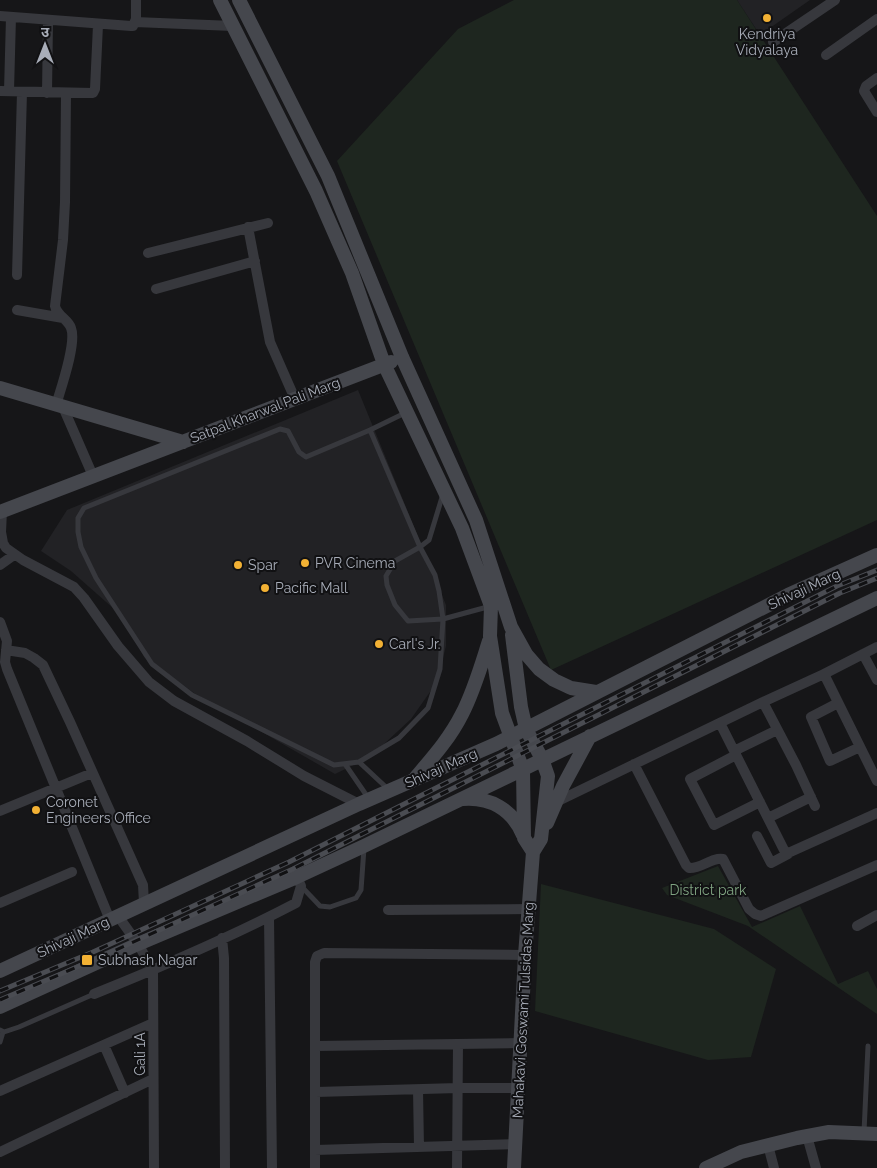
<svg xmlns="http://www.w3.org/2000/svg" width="877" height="1168" font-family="Raleway,'Noto Sans Devanagari',sans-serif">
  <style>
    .built { fill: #222225 }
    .green { fill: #1e261f }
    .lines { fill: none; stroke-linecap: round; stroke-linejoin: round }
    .lane { stroke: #37383d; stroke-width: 5 }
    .street { stroke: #37383d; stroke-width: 10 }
    .secondary { stroke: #45474d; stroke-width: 14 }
    .rail-casing { stroke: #4a4c52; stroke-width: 5 }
    .rail { stroke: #111113; stroke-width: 3; stroke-dasharray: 9; stroke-linecap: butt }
    .poi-dot { fill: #f2b134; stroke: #111113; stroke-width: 2 }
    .labels { text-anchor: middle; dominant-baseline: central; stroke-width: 4; stroke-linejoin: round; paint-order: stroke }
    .poi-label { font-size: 14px; fill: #a8adb8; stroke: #111113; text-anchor: start }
    .street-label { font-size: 14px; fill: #a8adb8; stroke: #111113 }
    .park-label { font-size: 14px; fill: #7fa381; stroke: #111113 }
  </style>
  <rect width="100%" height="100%" fill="#161618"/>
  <!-- built -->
  <path class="built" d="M737,0H810L760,35Z
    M358,390L446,605V646L437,682L411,719L370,757L335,774L194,693L144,657L122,616L71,571L41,551L67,510Z"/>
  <!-- green -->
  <path class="green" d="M514,0H737L877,216V520L551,670L337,161L458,29Z
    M718,866L752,927L800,906L838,984L868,971L877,989V1014L748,926L667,895L662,888Z
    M541,884L714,929L776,969L751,1057L708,1060L535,1011Z"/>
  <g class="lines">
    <!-- lane -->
    <path class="lane" d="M370,430L420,547L435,575L439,591L443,619L440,669L428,708L399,738L359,762L334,765L192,695L152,664L96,578L81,547L78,532V518L84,508L280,429L288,431L299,452L306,457L370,430L405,413
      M443,494L429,540L420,547L395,561L386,576L387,585L395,605L408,621L443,619L491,606
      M359,762L388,789
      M345,764L369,799
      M301,886L320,906L330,907L356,898L361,890L364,848
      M0,1030L4,1032L19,1027L94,994
      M0,1042L3,1032
      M864,1132L868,1046"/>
    <!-- street -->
    <path class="street" d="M0,16L131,26H133L136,19V0
      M135,22L233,26
      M773,42L835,0
      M826,55L877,19
      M877,78L866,86L864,91L877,112
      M0,91L93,93L95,89L98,25
      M9,91L11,17
      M47,93L48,21
      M248,227L270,342L295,399
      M148,253L268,223
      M17,275L22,92
      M156,289L255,261
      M17,310L63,318
      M56,405C61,388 77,343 71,328C68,319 57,316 55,306L63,240L65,202L66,94
      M63,407L93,476
      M2,511L1,532L3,543L6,548L23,560L74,587L84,598L118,646L149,682L174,701L247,741L304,776L359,804
      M0,565L14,555
      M0,622L7,641L5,662L7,669L110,920
      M6,650L25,653L34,658L43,665L70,722L143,885L144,903
      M863,654L877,680
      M824,674L877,647
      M838,703L811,717L830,761L860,747
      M720,723L786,854L877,813
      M734,751L777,730
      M736,755L690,779L714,825L760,802
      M634,764L686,865L689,868C701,869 712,857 723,859L749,909L755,914L761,916L877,865
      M556,802L763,702
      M815,806L796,765L763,702L824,674L877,781
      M0,811L92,773
      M768,818L811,797
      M757,836L771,863L788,854
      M0,903L72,872
      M388,910L529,909
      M118,916L138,944L153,970L154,1168
      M269,917L272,1168
      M857,926L877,915
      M222,938L224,958L225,1168
      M94,994C161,967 231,937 296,903L301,886L297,877
      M104,1045L125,1093
      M316,1046L521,1043
      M418,1090L419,1147
      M0,1091L153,1023
      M316,1092L458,1088H518
      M807,1136L816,1168
      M768,1145L774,1168
      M315,1150L515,1144
      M0,1152L153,1079
      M315,1168V962L317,956L324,953L525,955
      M457,1168L458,1044"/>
    <!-- secondary -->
    <path class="secondary" d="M220,0L316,191L352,273L384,364L462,528L491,606L490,636L502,713L523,770L524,838L533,852
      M239,0L328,176L402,357L476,520L511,627L526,654L539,669L554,680L571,688L596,692
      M0,388L183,442
      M0,512L391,362
      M512,635L521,707L526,729L542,759L548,776L541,839L533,852L525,955L514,1168
      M416,777C433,757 450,738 462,714C474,691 481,666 489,641
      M463,799C490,797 512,809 523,835
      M547,823L563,786L590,736
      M0,971L359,804L496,744L788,595L877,555
      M0,1007L138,944L297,877L364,846L877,598
      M706,1168L741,1152L797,1138L829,1132L877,1134"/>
    <defs>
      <path id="rail" d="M0,991L93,952L289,862L837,586L877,570
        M0,1000L96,959L293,869L840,593L877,578"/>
    </defs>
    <!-- rail casing -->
    <use href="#rail" class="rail-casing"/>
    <!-- rail -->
    <use href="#rail" class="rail"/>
  </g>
  <!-- markers -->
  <g class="poi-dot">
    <circle cx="767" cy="18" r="5"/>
    <circle cx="305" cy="563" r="5"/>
    <circle cx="238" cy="565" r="5"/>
    <circle cx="265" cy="588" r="5"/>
    <circle cx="379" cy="644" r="5"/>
    <circle cx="36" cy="810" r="5"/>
    <rect x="81" y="954" width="12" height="12" rx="2.5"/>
  </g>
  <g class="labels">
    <!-- poi labels -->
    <g class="poi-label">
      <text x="767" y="34" text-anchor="middle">Kendriya<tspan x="767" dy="16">Vidyalaya</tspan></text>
      <text x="315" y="563">PVR Cinema</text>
      <text x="248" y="565">Spar</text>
      <text x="275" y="588">Pacific Mall</text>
      <text x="389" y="644">Carl's Jr.</text>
      <text x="46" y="802">Coronet<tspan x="46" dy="16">Engineers Office</tspan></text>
      <text x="98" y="960">Subhash Nagar</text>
    </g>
    <!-- street labels -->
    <g class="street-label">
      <text transform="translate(265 410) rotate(-21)">Satpal Kharwal Pali Marg</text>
      <text transform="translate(804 589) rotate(-25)">Shivaji Marg</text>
      <text transform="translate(441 768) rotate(-24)">Shivaji Marg</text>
      <text transform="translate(73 937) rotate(-25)">Shivaji Marg</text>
      <text transform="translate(523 1010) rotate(-87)">Mahakavi Goswami Tulsidas Marg</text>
      <text transform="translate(140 1054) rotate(-90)">Gali 1A</text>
    </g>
    <!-- park labels -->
    <g class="park-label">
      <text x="708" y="890">District park</text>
    </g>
  </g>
  <!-- north arrow -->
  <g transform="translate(45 45)" stroke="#111113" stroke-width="4" paint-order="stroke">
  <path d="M0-4L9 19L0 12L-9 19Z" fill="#a8adb8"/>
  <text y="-8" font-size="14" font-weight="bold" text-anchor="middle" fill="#a8adb8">उ</text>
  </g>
</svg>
